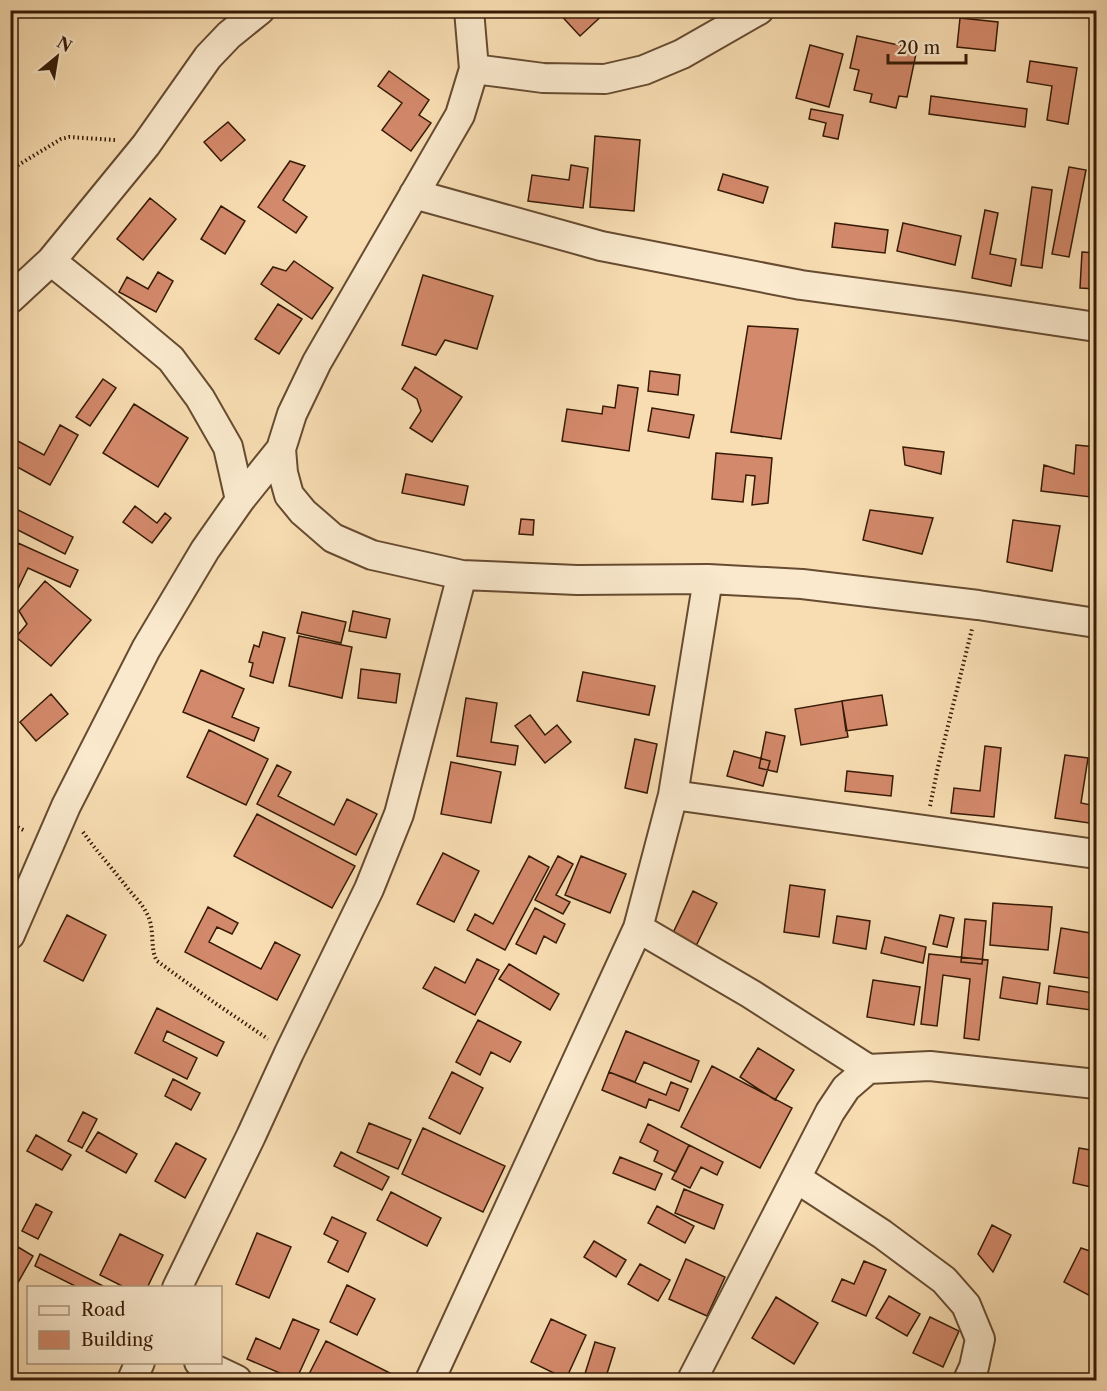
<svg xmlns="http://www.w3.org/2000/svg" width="1107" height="1391" font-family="'Libre Caslon Text',serif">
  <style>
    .building { fill: #d3896b; stroke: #361a05; stroke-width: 1.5 }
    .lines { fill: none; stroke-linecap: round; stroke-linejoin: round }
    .minor-casing { stroke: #664b30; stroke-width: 32 }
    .path { stroke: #361a05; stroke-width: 4; stroke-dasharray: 1.5 3; stroke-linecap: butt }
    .minor { stroke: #fae9cd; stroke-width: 28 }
  </style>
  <rect width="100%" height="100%" fill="#f8ddb2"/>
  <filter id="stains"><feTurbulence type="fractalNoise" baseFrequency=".00333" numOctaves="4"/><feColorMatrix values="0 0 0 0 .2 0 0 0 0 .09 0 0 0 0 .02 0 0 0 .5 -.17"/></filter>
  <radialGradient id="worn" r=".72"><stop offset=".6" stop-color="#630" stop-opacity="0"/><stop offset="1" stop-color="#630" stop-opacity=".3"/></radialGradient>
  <!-- building -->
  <path class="building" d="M556,10H608L580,36Z
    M960,18L998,22L995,51L957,47Z
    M857,36L917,49L907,97L899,96L896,108L870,102L872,94L854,90L859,70L850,68Z
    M810,45L843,54L829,107L796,98Z
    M1030,61L1077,68L1068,124L1047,120L1052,86L1027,82Z
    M389,71L429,100L419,115L431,123L411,151L382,130L402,103L378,86Z
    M931,96L1027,109L1025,127L929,114Z
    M811,109L843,115L838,139L823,136L826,123L809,119Z
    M228,122L245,140L221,161L204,142Z
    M595,136L640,140L634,211L590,207Z
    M290,161L305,166L283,200L307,217L296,233L258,207Z
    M571,165L588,168L583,208L528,201L532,175L569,180Z
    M1069,167L1086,170L1069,257L1052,254Z
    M723,174L768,187L763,203L718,190Z
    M1032,187L1052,190L1042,268L1021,265Z
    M150,198L176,219L143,260L117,239Z
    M221,206L245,221L225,254L201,239Z
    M985,210L998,213L990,254L1016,259L1011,286L972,278Z
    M835,223L888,230L885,253L832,247Z
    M903,223L961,236L955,265L897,251Z
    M1082,252L1096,253V289L1080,288Z
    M294,261L333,288L312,319L261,284L273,267L286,271Z
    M158,272L173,281L156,312L119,292L127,277L148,289Z
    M423,275L493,296L477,349L445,340L436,355L402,345Z
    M278,304L302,319L279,354L255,339Z
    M748,326L798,329L781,439L731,432Z
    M415,367L462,397L432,442L410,428L421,411L417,399L402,389Z
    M650,371L680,375L678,395L648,391Z
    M103,379L116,388L90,426L76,417Z
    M618,385L638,388L629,451L562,441L567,409L602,414L603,406L615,408Z
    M134,404L188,438L158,487L103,453Z
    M652,408L694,415L689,438L648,431Z
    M60,425L78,435L50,485L10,463V445L14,439L44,455Z
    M1076,445L1096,447V460L1091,497L1041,491L1044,465L1074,474Z
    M903,447L944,452L941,474L905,465Z
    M716,453L772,458L768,503L752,505L755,476L746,475L743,502L712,499Z
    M406,474L468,486L464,505L402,493Z
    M10,506L73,537L65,554L10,526Z
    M135,506L157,523L165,513L171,518L152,543L123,522Z
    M870,510L933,518L922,554L863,540Z
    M521,519L534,520L533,535L519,534Z
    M1013,520L1060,526L1052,571L1007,562Z
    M18,543L78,570L70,587L28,568L14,597L10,595V560Z
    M45,581L91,620L51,666L16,637L27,624L19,611Z
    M353,611L390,619L386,638L349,631Z
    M302,612L346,622L341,643L297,633Z
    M263,632L285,638L273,683L250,676L253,663L249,662L254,645L259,647Z
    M299,636L352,647L342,698L289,686Z
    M361,669L400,674L396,703L358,698Z
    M201,670L244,689L232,717L259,728L254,741L183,712Z
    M583,672L655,686L649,715L577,701Z
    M51,694L68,714L36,741L20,722Z
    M882,695L887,725L846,731L842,701Z
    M466,698L497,703L491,742L518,746L515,765L457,756Z
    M842,701L848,737L801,745L795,709Z
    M530,715L545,735L557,725L571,742L545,763L515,726Z
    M209,730L268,759L246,805L187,777Z
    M766,732L785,736L777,772L759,768Z
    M635,739L657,744L647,793L625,788Z
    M985,746L1001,748L994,817L951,813L954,788L980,791Z
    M734,751L770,761L763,786L727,776Z
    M1065,755L1088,758L1081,803L1096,806V824L1055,818Z
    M451,762L501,772L491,823L441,814Z
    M277,765L291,772L278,796L334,825L347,799L377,814L356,855L257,804Z
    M847,771L893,776L891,796L845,791Z
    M257,814L355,866L332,908L234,856Z
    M443,853L479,871L454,922L417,904Z
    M529,856L549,867L505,950L467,930L475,914L493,924Z
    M558,856L573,864L556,895L570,902L563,914L535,900Z
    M581,856L626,874L610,913L565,895Z
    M790,885L825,890L819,937L784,932Z
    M693,891L717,903L696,946L672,935Z
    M993,903L1052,907L1048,950L990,945Z
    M208,907L238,923L232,934L217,927L209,942L261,969L275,942L300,955L277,1000L185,952Z
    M535,908L565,924L556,943L544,936L536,954L516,944Z
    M67,915L106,935L83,981L44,961Z
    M940,915L954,918L947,947L933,944Z
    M837,916L870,921L866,949L833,943Z
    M965,919L986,921L982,964L961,962Z
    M1061,928L1096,934V979L1054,973Z
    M885,937L926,947L923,963L881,953Z
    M929,954L988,960L979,1040L964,1038L970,979L943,975L937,1026L921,1024Z
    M477,959L499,970L475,1015L423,988L435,967L465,983Z
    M509,964L559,994L550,1010L499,979Z
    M1003,977L1040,983L1037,1004L1000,998Z
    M873,980L920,987L914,1025L867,1017Z
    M1049,986L1094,993L1091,1010L1047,1004Z
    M157,1008L224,1042L217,1056L167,1031L163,1041L197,1058L187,1079L135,1053Z
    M478,1020L521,1042L510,1062L491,1052L480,1075L456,1062Z
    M626,1031L699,1061L691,1082L644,1062L635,1082L609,1072Z
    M758,1048L794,1070L775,1100L740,1077Z
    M712,1066L792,1108L760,1168L681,1127Z
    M452,1072L483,1088L460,1134L429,1118Z
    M609,1072L666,1095L671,1082L688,1089L679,1111L649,1099L646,1108L602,1090Z
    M173,1079L200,1093L191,1110L165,1096Z
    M83,1112L97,1119L82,1148L68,1141Z
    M369,1123L411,1140L398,1169L357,1152Z
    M648,1124L689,1145L676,1172L654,1161L658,1151L640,1142Z
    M423,1128L505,1166L483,1212L402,1174Z
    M98,1132L137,1154L126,1173L86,1151Z
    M36,1135L71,1155L62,1170L27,1151Z
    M176,1143L206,1159L185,1198L155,1181Z
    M689,1145L723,1162L717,1175L701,1167L690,1188L672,1179Z
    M1079,1148L1096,1151V1188L1073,1183Z
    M341,1152L389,1177L382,1190L334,1166Z
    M620,1157L662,1174L655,1190L613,1173Z
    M684,1189L723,1205L714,1229L675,1213Z
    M391,1192L441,1218L427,1246L377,1220Z
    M36,1204L52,1212L38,1239L22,1231Z
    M657,1206L694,1226L685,1243L648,1223Z
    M332,1217L366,1233L348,1272L328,1262L338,1241L324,1234Z
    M992,1225L1011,1235L993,1272L978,1254Z
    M257,1233L291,1247L269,1298L236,1284Z
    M120,1234L163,1255L147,1288H126L100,1275Z
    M594,1241L626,1260L616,1277L584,1257Z
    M18,1247L33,1256L16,1286L10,1283V1260Z
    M1081,1248L1096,1253V1299L1064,1282Z
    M40,1254L107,1288H79L35,1266Z
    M686,1259L725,1277L707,1316L669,1299Z
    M864,1261L886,1270L866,1316L832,1301L842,1279L854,1284Z
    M640,1264L670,1280L658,1301L628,1284Z
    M347,1285L375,1299L357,1335L330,1322Z
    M889,1296L920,1314L907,1336L876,1318Z
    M776,1297L818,1323L794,1364L752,1338Z
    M930,1317L959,1331L943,1367L913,1353Z
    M293,1319L319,1330L296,1380L247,1359L256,1338L280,1349Z
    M551,1319L586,1335L566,1379L531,1362Z
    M326,1341L392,1374L388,1380H306Z
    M595,1342L615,1348L605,1380H583Z
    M797,1374L814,1380H795Z"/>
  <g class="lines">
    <defs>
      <path id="minor" d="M469,10L474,69L460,115L317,362L292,414L281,449L283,473L289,495L303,512L333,538L372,555L462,575L577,580L708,579L802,584L978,605L1096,623
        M474,69L543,78L605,79L644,70L682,54L759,10
        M414,194L601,246L801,285L957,306L1096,327
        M51,261L116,313L171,359L200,398L228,447L240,500
        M10,299L51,261L146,145L208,57L229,35L260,10
        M673,795L1096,854
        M638,928L751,994L868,1069
        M10,935L66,806L146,649L205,550L240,500L281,449
        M796,1178L882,1234L944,1280L966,1305L980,1339L974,1367L968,1380
        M177,1288L251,1136L289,1053L369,889L399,814L462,575
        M199,1362L237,1380
        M132,1380L140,1362
        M430,1380L638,928L673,795L708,579
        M692,1380L830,1112L846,1088L868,1069L930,1066L1096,1084"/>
    </defs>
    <!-- minor casing -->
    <use href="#minor" class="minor-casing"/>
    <!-- path -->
    <path class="path" d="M10,170L61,139L69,137L115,140
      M930,806L939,762L972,629
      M10,823L25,831
      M83,832C97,852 114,870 129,890C135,897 142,904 146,912C156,928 149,948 157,961L215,1003L268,1039"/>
    <!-- minor -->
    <use href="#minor" class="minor"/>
  </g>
  <!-- margin -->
  <rect width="1107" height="1391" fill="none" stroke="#f8ddb2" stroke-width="36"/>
  <rect x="12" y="12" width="1083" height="1367" fill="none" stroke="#361a05" stroke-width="3"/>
  <rect x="18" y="18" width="1071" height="1355" fill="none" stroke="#361a05" stroke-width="1.5"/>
  <!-- legend -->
  <rect x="27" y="1286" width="195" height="78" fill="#fae9cd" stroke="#ac967d" stroke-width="1.5"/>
  <rect x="39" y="1306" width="30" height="9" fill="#fae9cd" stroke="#ac967d" stroke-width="1.5"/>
  <text x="81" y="1316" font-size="18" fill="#361a05">Road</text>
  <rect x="39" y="1331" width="30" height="18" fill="#d3896b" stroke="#ac967d" stroke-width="1.5"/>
  <text x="81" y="1346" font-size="18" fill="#361a05">Building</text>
  <!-- north arrow -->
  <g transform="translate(57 57) rotate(30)" stroke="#fae9cd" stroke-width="4.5" paint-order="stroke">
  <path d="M0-4.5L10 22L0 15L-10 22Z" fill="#361a05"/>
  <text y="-9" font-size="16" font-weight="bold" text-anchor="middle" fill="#361a05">N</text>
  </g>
  <!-- scale -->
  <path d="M888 54v9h78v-9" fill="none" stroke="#361a05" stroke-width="3"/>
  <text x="897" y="54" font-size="18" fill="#361a05" stroke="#fae9cd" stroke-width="4.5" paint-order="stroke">20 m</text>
  <rect width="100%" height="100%" filter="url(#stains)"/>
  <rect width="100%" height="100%" fill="url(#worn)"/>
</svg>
